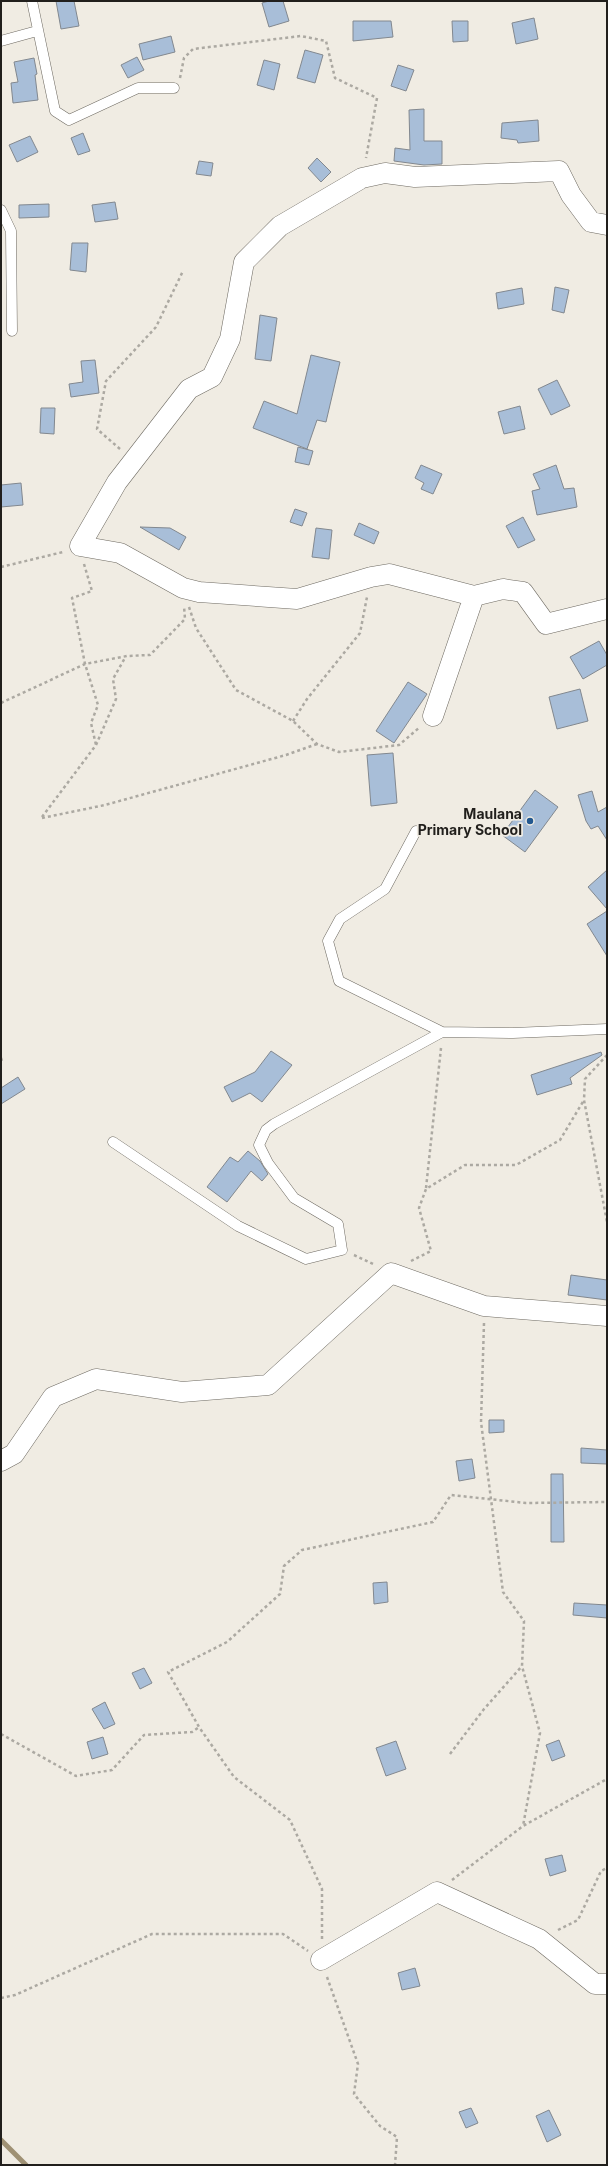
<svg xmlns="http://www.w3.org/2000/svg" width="608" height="2166" font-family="Inter,sans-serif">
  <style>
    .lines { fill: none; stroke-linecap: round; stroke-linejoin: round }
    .stream { stroke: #9f9174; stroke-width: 5 }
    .building { fill: #a8bed8; stroke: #82888f }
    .service-casing { stroke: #6e6a62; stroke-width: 11 }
    .minor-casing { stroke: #6e6a62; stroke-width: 21 }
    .path { stroke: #aca9a2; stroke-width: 2.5; stroke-dasharray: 3 3; stroke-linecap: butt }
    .service { stroke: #fff; stroke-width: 10 }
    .minor { stroke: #fff; stroke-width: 20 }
    .poi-dot { fill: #225890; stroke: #f0ece3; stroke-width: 1.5 }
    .labels { text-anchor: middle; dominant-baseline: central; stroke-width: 3.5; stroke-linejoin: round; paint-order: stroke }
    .poi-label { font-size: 14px; font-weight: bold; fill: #211f1c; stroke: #f0ece3; text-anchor: end }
  </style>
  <rect width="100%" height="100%" fill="#f0ece3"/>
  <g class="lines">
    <!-- stream -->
    <path class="stream" d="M1,2140L26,2165"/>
  </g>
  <!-- building -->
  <path class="building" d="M56,1H74L79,26L61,29Z
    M269,1H283L289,21L269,27L262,3Z
    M534,18L538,39L516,44L512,23Z
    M353,21H391L393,37L353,41Z
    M452,21H468V41L453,42Z
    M171,36L175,52L143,60L139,44Z
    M305,50L323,55L315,83L297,78Z
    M137,57L144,70L128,78L121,65Z
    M34,58L37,74L35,75L38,100L13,103L11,83L18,82L14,62Z
    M264,60L280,64L274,90L257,85Z
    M398,65L414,70L406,91L391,86Z
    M424,109V141H442V164L424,165L394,161L395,148L410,150L409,110Z
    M538,120L539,141L518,143L517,140L501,138L502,123Z
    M83,133L90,151L78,155L71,138Z
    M30,136L38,152L17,162L9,145Z
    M317,158L331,172L321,182L308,168Z
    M199,161L213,163L211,176L196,174Z
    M115,202L118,219L95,222L92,205Z
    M49,204V217L19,218V205Z
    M72,243H88L86,272L70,270Z
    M555,287L569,290L564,313L552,310Z
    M522,288L524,304L498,309L496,293Z
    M260,315L277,318L271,361L255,359Z
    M311,355L340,362L326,422L317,420L307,449L253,428L264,401L297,414Z
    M95,360L99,393L71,397L69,384L83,382L81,361Z
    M557,380L570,406L551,415L538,389Z
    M520,406L525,429L504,434L498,412Z
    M41,408H55L54,434L40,433Z
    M298,447L313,451L309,465L295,462Z
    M421,465L442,474L433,494L421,489L424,483L415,478Z
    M556,465L564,489L574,488L577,507L537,515L532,491L540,489L533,474Z
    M21,483L23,505L1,507V485Z
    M295,509L307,513L302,526L290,522Z
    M523,517L535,540L518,548L506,526Z
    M359,523L379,532L374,544L354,535Z
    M140,527L170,528L186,537L179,550Z
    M316,528L332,530L329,559L312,557Z
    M599,641L607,655V665L583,679L570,657Z
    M408,682L427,694L394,743L376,731Z
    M580,689L588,721L557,729L549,697Z
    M393,753L397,803L371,806L367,755Z
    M535,790L558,807L525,852L502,835Z
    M592,791L598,812L607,807V840L598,826L591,829L586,821L578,795Z
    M607,870V909L588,887Z
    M607,911V956L587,924Z
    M271,1051L292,1065L262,1102L250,1093L232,1102L224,1087L255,1072Z
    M601,1052L602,1055L570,1078L572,1084L537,1095L531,1075Z
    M18,1077L25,1089L1,1104V1088Z
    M248,1151L260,1161L268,1174L262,1181L251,1171L227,1202L207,1187L230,1157L238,1162Z
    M571,1275L607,1280V1300L568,1295Z
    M489,1420H504V1432L489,1433Z
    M581,1448L607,1450V1464L581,1463Z
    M472,1459L475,1478L459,1481L456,1461Z
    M551,1474H563L564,1542H551Z
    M387,1582L388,1602L374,1604L373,1583Z
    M574,1603L607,1605V1618L573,1615Z
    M144,1668L152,1683L140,1689L132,1673Z
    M105,1702L115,1724L104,1729L92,1709Z
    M103,1737L108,1754L92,1759L87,1742Z
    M559,1740L565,1756L552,1761L546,1745Z
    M396,1741L406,1769L386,1776L376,1748Z
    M562,1855L566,1871L550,1876L545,1859Z
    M415,1968L420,1986L402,1990L398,1973Z
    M471,2108L478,2123L466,2128L459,2112Z
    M549,2110L561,2135L547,2142L536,2116Z"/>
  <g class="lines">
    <defs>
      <path id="service" d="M32,1L55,111L69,120L138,88H174
        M1,41L37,31
        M1,210L11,231L12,331
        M416,831L385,889L340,919L328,941L339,981L442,1032
        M113,1142L238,1226L306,1259L342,1250L338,1224L294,1198L268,1163L259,1145L266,1130L274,1124L442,1032L513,1033L607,1029"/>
      <path id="minor" d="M607,225L591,222L571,195L559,171L415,177L385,173L362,178L280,226L244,262L230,339L212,377L189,389L117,482L80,546L120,553L183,588L199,592L297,599L371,577L389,574L474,596L503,589L523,592L546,624L607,609
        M433,716L474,596
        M1,1461L14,1454L53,1397L96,1379L182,1392L268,1385L391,1273L484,1306L607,1316
        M321,1960L437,1892L539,1939L595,1984H607"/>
    </defs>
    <!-- service casing -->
    <use href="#service" class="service-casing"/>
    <!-- minor casing -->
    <use href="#minor" class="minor-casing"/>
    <!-- path -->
    <path class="path" d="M180,78L184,58L193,49L301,36L326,41L335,78L377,98L366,158
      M120,449L97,429L106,381L156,327L183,271
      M84,564L92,591L72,598L85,664L98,705L91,723L96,745
      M1,567L63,552
      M189,607L196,628L236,690L293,721L317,744L339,752L399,745L420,727
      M1,703L85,664L127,656L150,655L185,619L184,606
      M293,721L307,699L360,633L367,597
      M42,817L96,745L116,699L113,679L126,656
      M42,818L105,805L286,755L317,744
      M607,1055L585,1079L584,1100L607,1222
      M1,1058L2,1061
      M426,1188L441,1048
      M354,1255L373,1264
      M411,1261L431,1251L419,1208L426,1189L465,1165H516L560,1140L584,1100
      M484,1323L481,1422L503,1592L524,1621L522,1666L540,1733L523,1826
      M1,1734L76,1776L112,1770L144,1735L192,1732L199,1727
      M450,1754L484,1709L522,1666
      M452,1880L523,1826L607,1779
      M558,1930L578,1920L601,1871L607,1868
      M322,1939V1889L290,1820L234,1777L199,1727L168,1672L227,1642L280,1594L284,1566L302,1550L433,1522L451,1495L526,1503L607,1502
      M327,1977L358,2064L354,2094L380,2126L397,2137L395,2165
      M1,1998L15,1995L152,1934H283L308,1951"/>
    <!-- service -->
    <use href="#service" class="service"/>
    <!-- minor -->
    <use href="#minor" class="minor"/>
  </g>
  <!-- markers -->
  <circle class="poi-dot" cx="530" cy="821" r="4"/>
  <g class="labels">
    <!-- poi labels -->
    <g class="poi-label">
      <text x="522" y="813">Maulana<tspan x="522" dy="16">Primary School</tspan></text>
    </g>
  </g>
  <!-- border -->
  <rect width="608" height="2166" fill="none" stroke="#211f1c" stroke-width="4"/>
</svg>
